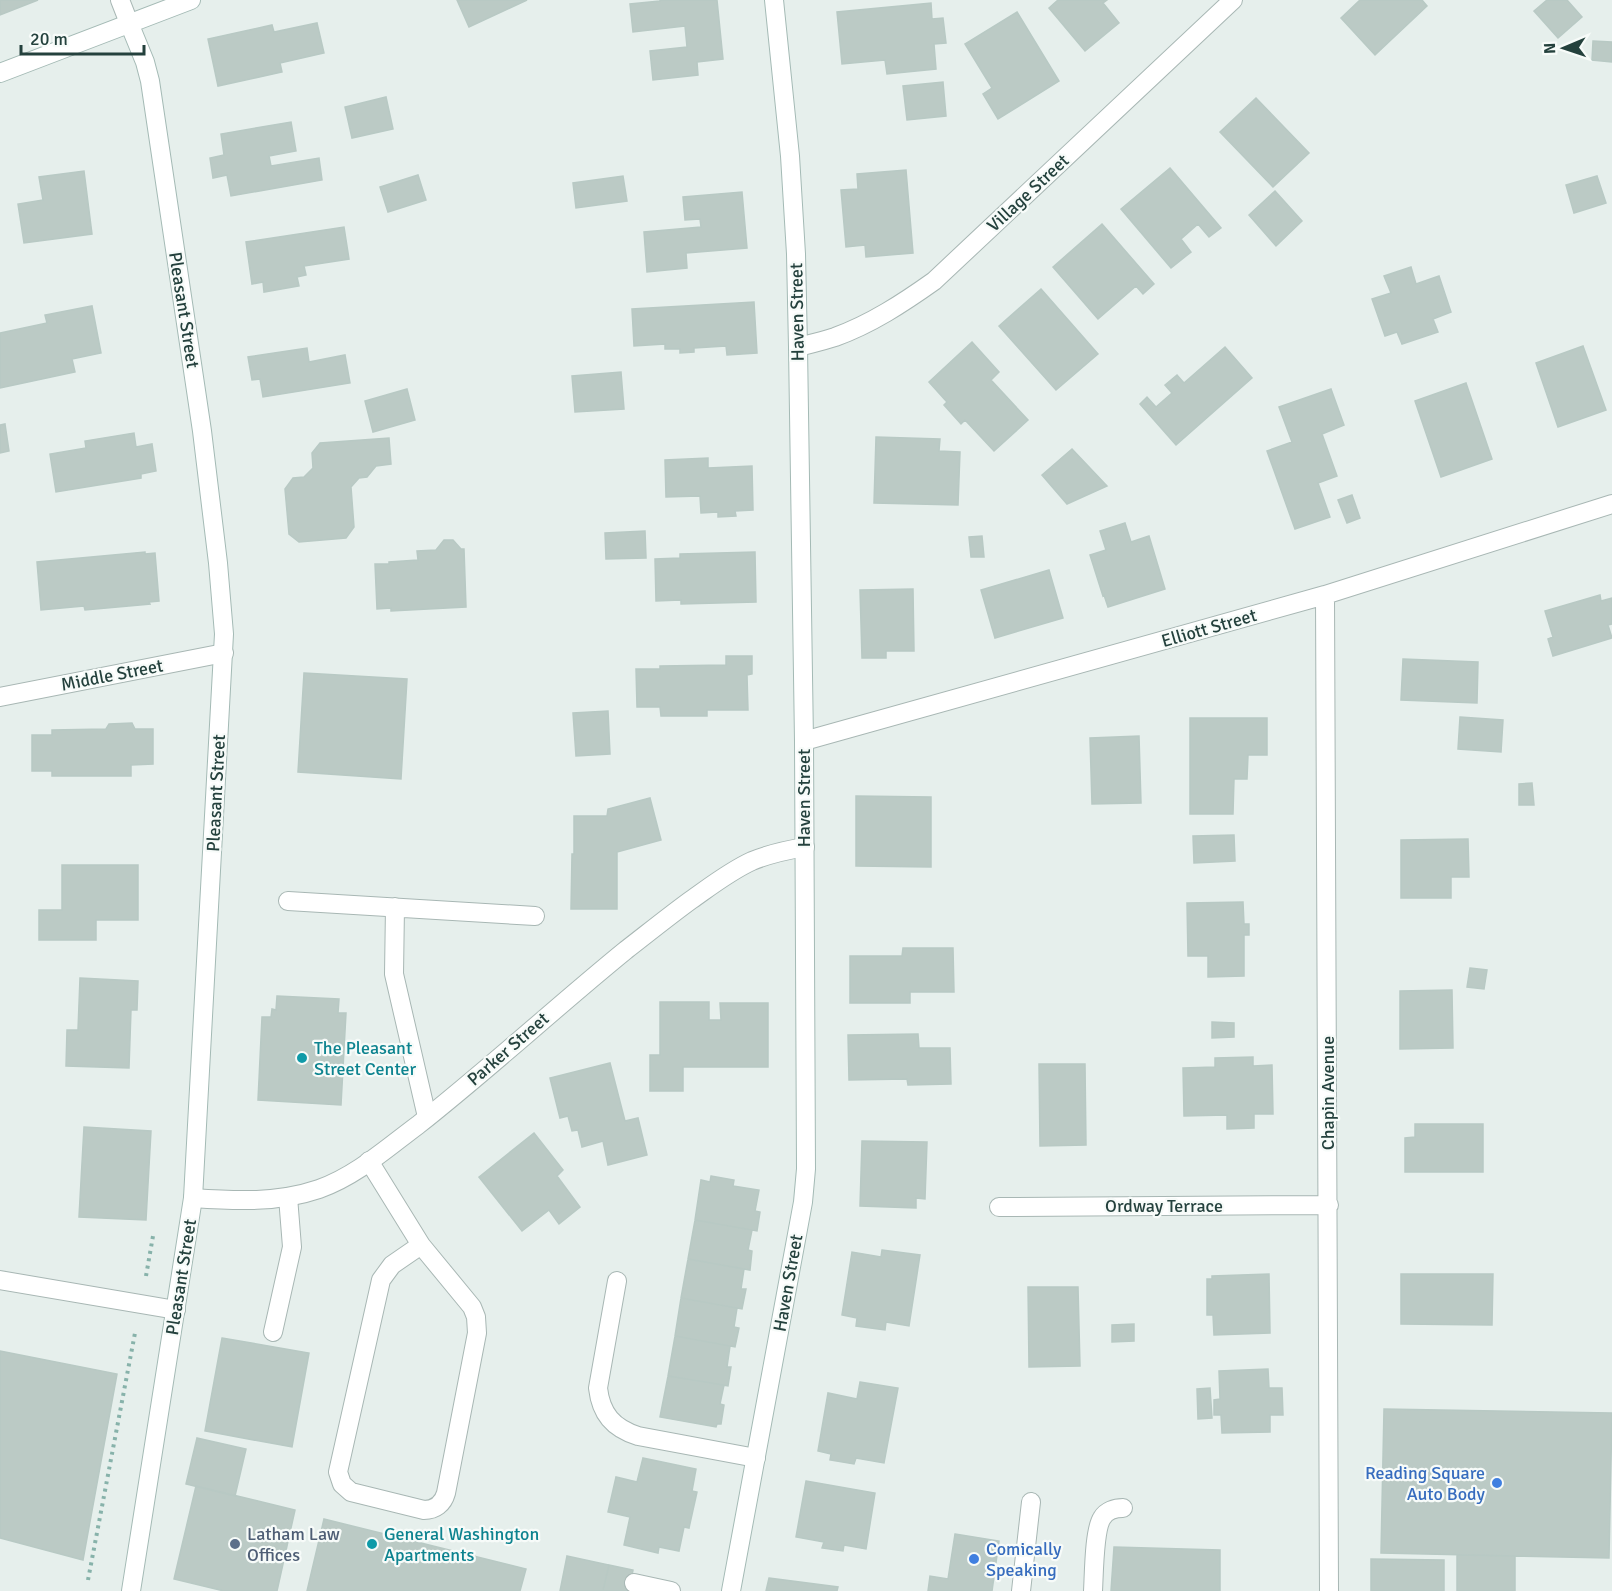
<svg xmlns="http://www.w3.org/2000/svg" width="1612" height="1591" font-family="Signika,sans-serif">
  <style>
    .building { fill: #bbcac5; stroke: #b8c9c4; stroke-width: 1.5 }
    .lines { fill: none; stroke-linecap: round; stroke-linejoin: round }
    .lane-casing { stroke: #a8b7b4; stroke-width: 20 }
    .street-casing { stroke: #a8b7b4; stroke-width: 20 }
    .secondary-casing { stroke: #a4bab5; stroke-width: 20 }
    .path { stroke: #87b2aa; stroke-width: 4; stroke-dasharray: 3 4.5; stroke-linecap: butt }
    .lane { stroke: #fff; stroke-width: 18 }
    .street { stroke: #fff; stroke-width: 18 }
    .secondary { stroke: #fff; stroke-width: 18 }
    .culture-dot { fill: #0f9aa8; stroke: #f7fbf9; stroke-width: 2 }
    .shop-dot { fill: #3f7fe0; stroke: #f7fbf9; stroke-width: 2 }
    .service-dot { fill: #5c6f8a; stroke: #f7fbf9; stroke-width: 2 }
    .labels { text-anchor: middle; dominant-baseline: central; stroke-width: 4.5; stroke-linejoin: round; paint-order: stroke }
    .street-label { font-size: 18px; fill: #24413d; stroke: #f7fbf9 }
    .culture-label { font-size: 18px; fill: #0d838f; stroke: #f7fbf9; text-anchor: start }
    .shop-label { font-size: 18px; fill: #366cbe; stroke: #f7fbf9; text-anchor: end }
    .service-label { font-size: 18px; fill: #4e5e75; stroke: #f7fbf9; text-anchor: start }
  </style>
  <rect width="100%" height="100%" fill="#e6efec"/>
  <!-- building -->
  <path class="building" d="M0,0H38L0,15Z
    M457,0H527L469,27Z
    M660,0H717L723,59L697,62L698,75L653,80L650,51L687,47L685,26L633,32L630,4L660,1Z
    M1058,0H1107L1103,3L1119,23L1085,51L1049,8Z
    M1360,0H1422L1427,6L1375,55L1341,18Z
    M1547,0H1567L1582,17L1558,38L1534,11Z
    M931,3L932,19L943,18L946,43L934,44L936,69L887,74L885,60L842,64L837,12Z
    M1017,12L1059,81L998,119L983,94L992,88L965,44Z
    M317,23L324,53L280,63L282,72L218,86L208,39L272,25L274,32Z
    M1593,41L1612,42V62L1592,60Z
    M943,82L946,116L907,120L903,86Z
    M386,97L393,129L352,138L345,107Z
    M1256,98L1309,153L1273,187L1220,132Z
    M291,122L296,151L269,156L271,166L319,158L322,180L231,196L227,175L213,178L210,158L224,155L221,134Z
    M1170,168L1221,228L1209,237L1198,224L1181,239L1191,252L1171,268L1121,209Z
    M906,170L913,253L866,257L865,245L846,247L841,190L858,189L857,174Z
    M84,171L92,234L24,243L18,204L43,200L39,177Z
    M418,175L426,200L388,212L380,187Z
    M623,176L627,201L576,208L573,183Z
    M1597,176L1606,203L1574,213L1566,185Z
    M1275,191L1302,221L1276,246L1249,215Z
    M742,192L747,248L686,253L687,268L647,272L644,232L701,227L700,219L685,220L683,197Z
    M1102,224L1154,284L1143,294L1136,286L1098,319L1053,267Z
    M344,227L349,259L304,266L306,275L297,277L299,286L264,292L263,282L252,284L246,242Z
    M1411,267L1416,284L1439,276L1451,312L1433,319L1438,332L1402,344L1397,332L1385,336L1372,299L1391,293L1384,276Z
    M1041,289L1098,354L1056,390L999,326Z
    M754,302L757,353L727,355L726,346L694,348V352L680,353V349H665V344L634,346L632,309Z
    M92,306L101,353L72,359L75,372L0,388V333L47,323L45,315Z
    M972,342L999,372L991,380L1028,420L994,451L965,420L961,424L944,405L947,402L929,382Z
    M1583,346L1606,410L1558,427L1536,363Z
    M1225,347L1252,378L1176,445L1140,404L1147,397L1156,407L1172,393L1165,385L1177,375L1184,383Z
    M307,348L309,362L345,355L350,383L263,397L260,379L252,380L248,357Z
    M621,372L624,409L575,412L572,376Z
    M1466,383L1492,459L1441,477L1415,401Z
    M407,389L415,420L373,432L365,401Z
    M1331,389L1344,425L1322,434L1337,476L1318,483L1330,517L1295,529L1267,451L1292,442L1279,407Z
    M5,424L9,451L0,453V425Z
    M134,433L136,447L152,444L156,471L141,474V478L56,492L50,454L86,448L85,441Z
    M876,437L940,439L939,451L960,452L958,505L874,503Z
    M389,438L391,464L376,466L367,477L359,478L351,487L354,527L346,538L299,542L289,534L285,489L293,478L304,477L313,468L312,453L320,443Z
    M1072,449L1107,486L1067,504L1042,475Z
    M708,458V468L752,466L753,510L735,511L736,516L718,517V512L701,513L700,496L666,497L665,460Z
    M1352,495L1360,518L1347,523L1338,500Z
    M1125,523L1131,542L1149,536L1165,589L1108,607L1104,595L1103,596L1090,555L1106,550L1100,531Z
    M645,531L646,558L606,559L605,533Z
    M982,536L984,557H971L969,537Z
    M444,540H453L461,549H464L466,607L391,611V608L377,609L375,564H389V562L418,560L417,551L436,550Z
    M145,552V554L155,553L159,601L149,602L150,604L85,610L84,606L41,610L37,562Z
    M755,552L756,602L681,604V600L656,601L655,559L680,558V554Z
    M1049,570L1063,618L995,638L981,590Z
    M913,589L914,651H886V658H862L860,590Z
    M1600,595L1601,601L1612,598V624L1608,625L1612,638L1553,656L1548,639L1553,637L1545,611Z
    M726,656H752V674L747,675L748,710H707V716H661L660,707H637L636,669H660V666L726,665Z
    M1403,659L1478,662L1477,703L1401,700Z
    M304,673L407,679L401,779L298,772Z
    M608,711L610,754L576,756L573,713Z
    M1460,717L1503,720L1501,752L1458,749Z
    M1190,718H1267V755H1248L1247,779H1234L1233,814H1190Z
    M132,723L135,729H153V764L131,765V776H52V771H32V735H52V730L106,729L109,724Z
    M1139,736L1141,803L1092,804L1090,738Z
    M1532,783L1534,805H1519V784Z
    M856,796L931,797V867L856,866Z
    M650,798L661,840L617,852V909H571L572,854H574V816H607L608,809Z
    M1234,835L1235,861L1194,863L1193,836Z
    M1468,839L1469,877H1451V898H1401V840Z
    M62,865H138V920H96V940H39V910H62Z
    M1243,902L1244,924H1249V935H1244V976L1208,977V956H1188L1187,903Z
    M903,948H953L954,992H910V1003H850V956H902Z
    M1470,968L1487,970L1484,989L1467,987Z
    M80,978L138,981L137,1010H131L129,1068L66,1066L67,1030H78Z
    M1452,990L1453,1048L1400,1049V991Z
    M277,996L339,999L338,1013H346L341,1105L258,1100L262,1017H271L272,1009L276,1010Z
    M660,1002H709V1020H721L720,1003H768V1067H683V1091H650V1055H660Z
    M1212,1022L1234,1023V1037L1212,1038Z
    M918,1034L919,1048H950L951,1084L908,1085L907,1079L849,1080L848,1035Z
    M1253,1057V1066L1272,1065L1273,1114H1254V1128L1227,1129V1115L1184,1116L1183,1068L1215,1067V1058Z
    M610,1063L625,1121L638,1118L647,1155L608,1165L603,1141L582,1147L578,1130L572,1131L568,1116L560,1118L550,1078Z
    M1039,1064H1085L1086,1145L1040,1146Z
    M1415,1124H1483V1172H1405V1138L1415,1137Z
    M84,1127L151,1131L146,1220L79,1217Z
    M534,1133L563,1170L557,1176L580,1207L559,1224L549,1210L522,1231L479,1177Z
    M862,1141L927,1142L925,1199L916,1198V1208L860,1206Z
    M711,1176L734,1180L733,1186L759,1190L755,1211L760,1212L757,1231L695,1220L701,1180L710,1182Z
    M695,1220L752,1230L748,1250L752,1251L750,1270L688,1259Z
    M882,1250L920,1255L909,1326L886,1322L885,1330L856,1326L857,1318L842,1315L852,1252L881,1257Z
    M688,1259L744,1269L741,1289H746L742,1309L681,1298Z
    M1269,1274L1270,1333L1214,1335L1213,1315H1207V1279H1212V1276Z
    M1401,1274H1493L1492,1325L1401,1324Z
    M1028,1287H1078L1080,1366L1029,1367Z
    M681,1298L737,1308L734,1327L739,1328L735,1347L675,1336Z
    M1134,1324V1341L1112,1342V1325Z
    M675,1336L730,1346L727,1367H731L728,1386L668,1376Z
    M222,1338L309,1353L292,1447L205,1431Z
    M0,1351L117,1374L83,1560L0,1538Z
    M1268,1369L1269,1388H1282L1283,1415H1270V1432L1222,1433L1221,1415H1214V1400L1220,1399L1219,1371Z
    M668,1376L724,1385L720,1404L724,1405L721,1424H717L716,1427L660,1417Z
    M860,1382L898,1388L884,1463L856,1458L854,1464L830,1460L831,1454L818,1451L828,1393L857,1399Z
    M1210,1388L1212,1418L1198,1419L1197,1389Z
    M1384,1409L1612,1413L1609,1558L1381,1553Z
    M197,1438L246,1449L235,1496L186,1484Z
    M643,1458L696,1469L692,1491L697,1492L689,1528L684,1527L679,1551L659,1547L658,1553L624,1545L630,1517L608,1512L616,1477L637,1482Z
    M806,1481L875,1493L866,1549L844,1545L843,1551L822,1548L824,1542L796,1537Z
    M196,1486L295,1510L277,1591H224L174,1579Z
    M324,1519L526,1569L520,1591H307Z
    M955,1534L999,1541L992,1591H928L930,1576L948,1579Z
    M1114,1547L1220,1550V1591H1111Z
    M1457,1555L1515,1556V1591H1457Z
    M567,1556L609,1565L603,1591H560Z
    M1371,1559L1444,1560V1591H1371Z
    M609,1565L633,1570L629,1591H603Z
    M769,1578L838,1587L837,1591H766Z"/>
  <g class="lines">
    <defs>
      <path id="lane" d="M288,901L535,916
        M395,907L394,974L427,1117
        M369,1161L421,1245L472,1307L476,1317L477,1333L446,1493C443,1504 435,1510 424,1510L351,1492L342,1484L338,1472L381,1280L392,1265L421,1245
        M0,1280L176,1310
        M617,1281L598,1388C601,1414 613,1428 638,1436L756,1458
        M273,1332L292,1247L288,1197
        M634,1583L671,1591
        M1021,1591L1031,1502
        M1093,1591C1094,1575 1094,1530 1102,1518C1106,1511 1115,1508 1123,1508"/>
      <path id="street" d="M120,0L129,23
        M798,347C810,344 823,341 835,337C871,324 903,303 934,281L1233,0
        M1325,595L1329,1591
        M0,697L224,653
        M804,741L1325,595L1612,504
        M193,1198C236,1201 278,1203 319,1189C356,1176 387,1148 418,1125C489,1069 556,1007 626,950C648,933 669,916 691,900C711,886 730,871 752,861C769,854 787,850 805,847
        M999,1207L1329,1205"/>
      <path id="secondary" d="M129,23L145,62L150,81L202,431L218,563L224,634L193,1198L131,1591
        M0,73L191,0
        M731,1591L803,1202L806,1169L804,741L798,347L796,254L790,156L774,0"/>
    </defs>
    <!-- lane casing -->
    <use href="#lane" class="lane-casing"/>
    <!-- street casing -->
    <use href="#street" class="street-casing"/>
    <!-- secondary casing -->
    <use href="#secondary" class="secondary-casing"/>
    <!-- path -->
    <path class="path" d="M146,1276L153,1236
      M88,1580L135,1333"/>
    <!-- lane -->
    <use href="#lane" class="lane"/>
    <!-- street -->
    <use href="#street" class="street"/>
    <!-- secondary -->
    <use href="#secondary" class="secondary"/>
  </g>
  <!-- markers -->
  <g class="culture-dot">
    <circle cx="302" cy="1058" r="6"/>
    <circle cx="372" cy="1544" r="6"/>
  </g>
  <g class="shop-dot">
    <circle cx="1497" cy="1483" r="6"/>
    <circle cx="974" cy="1559" r="6"/>
  </g>
  <circle class="service-dot" cx="235" cy="1544" r="6"/>
  <g class="labels">
    <!-- street labels -->
    <g class="street-label">
      <text transform="translate(1028 193) rotate(-43)">Village Street</text>
      <text transform="translate(184 310) rotate(81)">Pleasant Street</text>
      <text transform="translate(797 312) rotate(-91)">Haven Street</text>
      <text transform="translate(1209 628) rotate(-16)">Elliott Street</text>
      <text transform="translate(112 675) rotate(-11)">Middle Street</text>
      <text transform="translate(216 793) rotate(-87)">Pleasant Street</text>
      <text transform="translate(804 798) rotate(-90)">Haven Street</text>
      <text transform="translate(508 1049) rotate(-41)">Parker Street</text>
      <text transform="translate(1328 1093) rotate(-90)">Chapin Avenue</text>
      <text x="1164" y="1206">Ordway Terrace</text>
      <text transform="translate(181 1277) rotate(-81)">Pleasant Street</text>
      <text transform="translate(788 1283) rotate(-80)">Haven Street</text>
    </g>
    <!-- culture labels -->
    <g class="culture-label">
      <text x="314" y="1048">The Pleasant<tspan x="314" dy="21">Street Center</tspan></text>
      <text x="384" y="1534">General Washington<tspan x="384" dy="21">Apartments</tspan></text>
    </g>
    <!-- shop labels -->
    <g class="shop-label">
      <text x="1485" y="1473">Reading Square<tspan x="1485" dy="21">Auto Body</tspan></text>
      <text x="986" y="1549" text-anchor="start">Comically<tspan x="986" dy="21">Speaking</tspan></text>
    </g>
    <!-- service labels -->
    <g class="service-label">
      <text x="247" y="1534">Latham Law<tspan x="247" dy="21">Offices</tspan></text>
    </g>
  </g>
  <!-- north arrow -->
  <g transform="translate(1564 48) rotate(268)" stroke="#f7fbf9" stroke-width="4.5" paint-order="stroke">
  <path d="M0-4.5L10 22L0 15L-10 22Z" fill="#24413d"/>
  <text y="-9" font-size="16" font-weight="bold" text-anchor="middle" fill="#24413d">N</text>
  </g>
  <!-- scale -->
  <path d="M21 45v9h123v-9" fill="none" stroke="#24413d" stroke-width="3"/>
  <text x="30" y="45" font-size="18" fill="#24413d" stroke="#f7fbf9" stroke-width="4.5" paint-order="stroke">20 m</text>
</svg>
